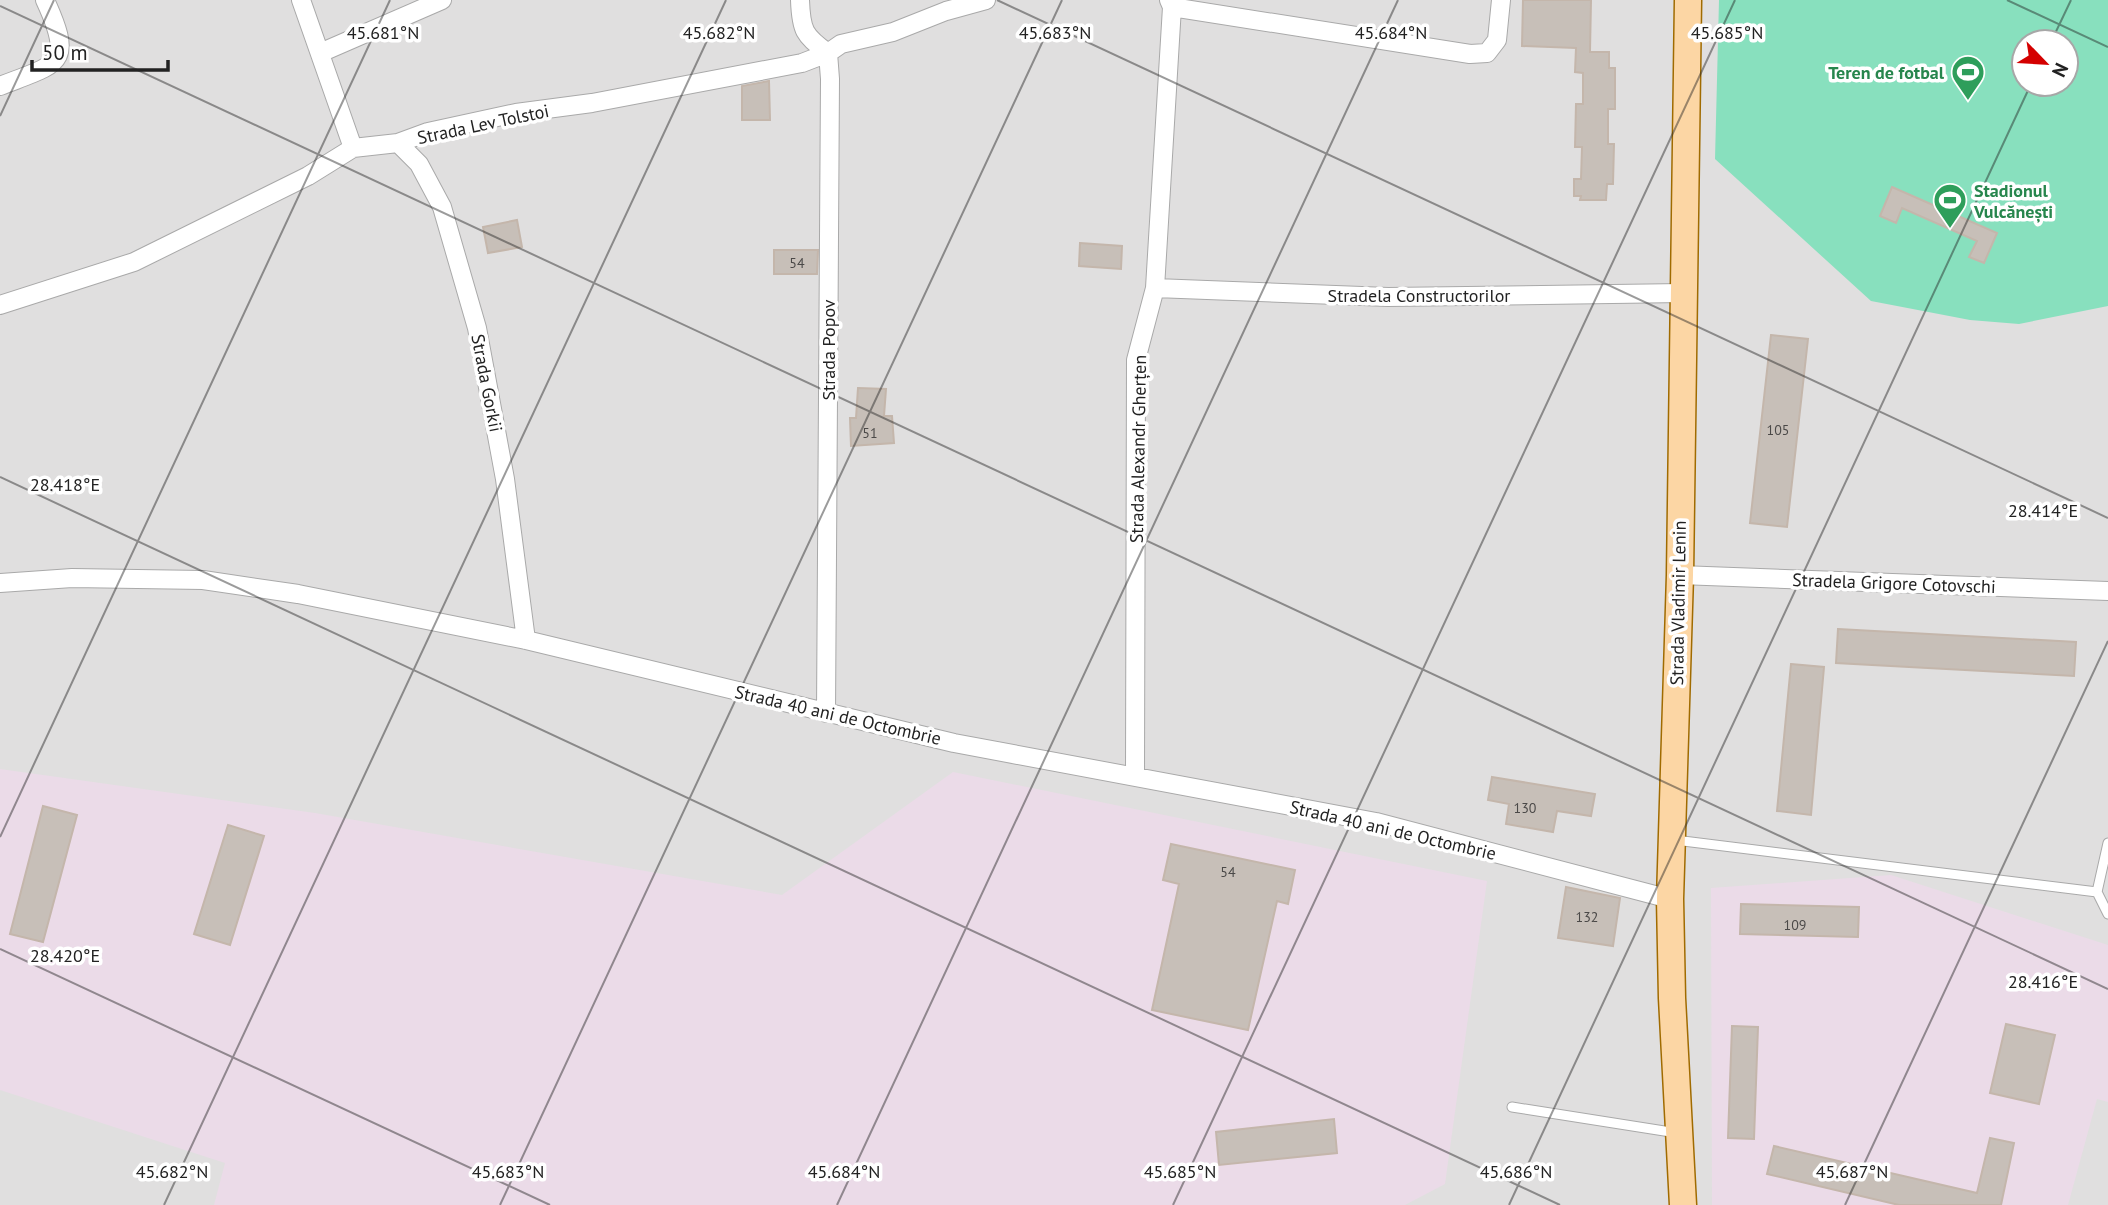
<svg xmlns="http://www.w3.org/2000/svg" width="2108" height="1205" font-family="'PT Sans',sans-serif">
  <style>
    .residential { fill: #e0dfdf; fill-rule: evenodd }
    .industrial { fill: #ebdbe8 }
    .pitch { fill: #88e0be; fill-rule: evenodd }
    .building { fill: #c7bfb8; stroke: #c4b6ab; stroke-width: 2 }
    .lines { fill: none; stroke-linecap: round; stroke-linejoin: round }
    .service-casing { stroke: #a9a9a9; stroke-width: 11 }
    .minor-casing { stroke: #a9a9a9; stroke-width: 20 }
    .primary-casing { stroke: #a06b00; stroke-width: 29 }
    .service { stroke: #fff; stroke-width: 9 }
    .minor { stroke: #fff; stroke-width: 18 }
    .primary { stroke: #fcd6a4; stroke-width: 26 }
    .ticks { fill: none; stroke: #222; stroke-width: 2; stroke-opacity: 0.45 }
    .labels { text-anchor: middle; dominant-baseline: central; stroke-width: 7; stroke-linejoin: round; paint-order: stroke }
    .number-label { font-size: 14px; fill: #4b4948 }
    .leisure-label { font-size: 18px; font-weight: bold; fill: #27864d; stroke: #fff; text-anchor: end }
    .street-label { font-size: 18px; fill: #222; stroke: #fff }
    .ticks-label { font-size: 18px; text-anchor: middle; fill: #222; stroke: #fff; stroke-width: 7; stroke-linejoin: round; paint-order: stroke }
  </style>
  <rect width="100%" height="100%" fill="#f2efe9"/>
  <!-- residential -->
  <path class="residential" d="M0,0H2108V1205H0ZM2024,42H2066V84H2024Z"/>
  <!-- industrial -->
  <path class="industrial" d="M0,769L315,813L782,895L953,772L1487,881L1445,1184L1405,1205H214L225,1163L0,1090Z
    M1891,875L2108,945V1102L2097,1099L2068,1205H1712L1711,888Z"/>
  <!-- pitch -->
  <path class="pitch" d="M1719,0H2108V306L2019,324L1970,320L1871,301L1715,159ZM2024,42H2066V84H2024Z"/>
  <!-- building -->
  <path class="building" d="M1523,0H1591L1590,52H1609V68H1615V109H1608V144H1614L1613,184H1607L1606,200H1580L1581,196H1574V179H1581L1582,147H1575L1576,104H1583V73L1575,72L1576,48L1522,46Z
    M769,81L770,120H742V86Z
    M1892,187L1997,233L1984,263L1969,257L1977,241L1902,208L1896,223L1880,216Z
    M517,220L522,247L488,253L483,227Z
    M1080,243L1122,246L1121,269L1079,266Z
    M774,250H818L817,274H774Z
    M1771,335L1808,339L1787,527L1750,523Z
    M858,388L886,389L884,416H892L894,443L851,446L850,418H856Z
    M1838,629L2076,642L2074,676L1836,663Z
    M1791,664L1824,667L1811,815L1777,811Z
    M1492,777L1595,794L1591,816L1557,811L1553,832L1506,824L1509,804L1488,800Z
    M43,806L77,815L43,942L10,934Z
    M228,825L264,836L230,945L194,934Z
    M1171,844L1295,870L1288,904L1277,901L1248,1030L1152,1010L1179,884L1163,880Z
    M1566,887L1620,898L1613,946L1558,938Z
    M1741,904L1859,907L1858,937L1740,934Z
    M2006,1024L2055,1035L2039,1104L1990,1093Z
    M1732,1026L1758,1027L1754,1139L1728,1138Z
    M1334,1119L1337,1153L1219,1165L1216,1132Z
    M1990,1138L2014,1143L2001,1205H1899L1767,1174L1774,1146L1977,1193Z"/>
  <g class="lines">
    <defs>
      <path id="service" d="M1675,840L2097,892
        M2108,843L2097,892L2108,914
        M1512,1107L1677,1133"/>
      <path id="minor" d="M301,0L353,148
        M800,0C801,30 804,36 828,53L830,79L826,713
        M1172,7L1470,54L1487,53L1497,40L1501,0
        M320,53L442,0
        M0,86C59,63 75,65 45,0
        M398,143L419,164L442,207L477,328L505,479L526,640
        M1155,288L1388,297L1683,293
        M0,305L134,262L308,176L353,148L398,143L428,132L516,113L592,103L802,63L828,53L841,44L893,32L946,11L986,0
        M1680,575L2108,591
        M0,583L72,578L203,580L298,594L526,640L954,743L1376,822L1670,899
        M1135,775L1136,360L1155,288L1172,7L1169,0"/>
      <path id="primary" d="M1683,1205L1672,998L1670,899L1680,575L1688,0"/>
    </defs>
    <!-- service casing -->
    <use href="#service" class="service-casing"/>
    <!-- minor casing -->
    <use href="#minor" class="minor-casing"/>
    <!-- primary casing -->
    <use href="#primary" class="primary-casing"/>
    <!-- service -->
    <use href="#service" class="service"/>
    <!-- minor -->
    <use href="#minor" class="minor"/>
    <!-- primary -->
    <use href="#primary" class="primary"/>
  </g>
  <!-- ticks -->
  <path class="ticks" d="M997,0L2108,518M2007,0L2108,47M0,6L2108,989M2051,42L2071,0M0,116L54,0M0,477L1560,1205M0,837L390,0M0,949L550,1205M164,1205L726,0M500,1205L1062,0M837,1205L1398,0M1173,1205L1735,0M1509,1205L2031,84M1845,1205L2108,641"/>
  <!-- icons -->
  <defs>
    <symbol id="stadium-pin" viewBox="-11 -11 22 30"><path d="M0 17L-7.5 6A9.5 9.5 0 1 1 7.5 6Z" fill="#2e9e5b" stroke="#fff"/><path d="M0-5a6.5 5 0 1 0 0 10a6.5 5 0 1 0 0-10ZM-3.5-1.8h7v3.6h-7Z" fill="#fff"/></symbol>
  </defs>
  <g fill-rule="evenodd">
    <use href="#stadium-pin" x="1949" y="53" width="38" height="52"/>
    <use href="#stadium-pin" x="1931" y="181" width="38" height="52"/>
  </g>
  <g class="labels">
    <!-- number labels -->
    <g class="number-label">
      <text x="797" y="263">54</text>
      <text x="1778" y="430">105</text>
      <text x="870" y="433">51</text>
      <text x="1525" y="808">130</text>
      <text x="1228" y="872">54</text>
      <text x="1587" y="917">132</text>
      <text x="1795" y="925">109</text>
    </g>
    <!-- leisure labels -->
    <g class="leisure-label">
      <text x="1944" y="72">Teren de fotbal</text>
      <text x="1974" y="190" text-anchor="start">Stadionul<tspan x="1974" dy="21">Vulcănești</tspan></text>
    </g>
    <!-- street labels -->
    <g class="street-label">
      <text transform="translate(483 124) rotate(-12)">Strada Lev Tolstoi</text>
      <text x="1419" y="295">Stradela Constructorilor</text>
      <text transform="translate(828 350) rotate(-90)">Strada Popov</text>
      <text transform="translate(487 383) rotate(79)">Strada Gorkii</text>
      <text transform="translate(1138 449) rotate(-89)">Strada Alexandr Gherțen</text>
      <text transform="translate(1894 583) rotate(2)">Stradela Grigore Cotovschi</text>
      <text transform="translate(1678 603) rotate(-89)">Strada Vladimir Lenin</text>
      <text transform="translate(838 715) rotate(13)">Strada 40 ani de Octombrie</text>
      <text transform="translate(1393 830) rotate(13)">Strada 40 ani de Octombrie</text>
    </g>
  </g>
  <g class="ticks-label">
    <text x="383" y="39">45.681°N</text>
    <text x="719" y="39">45.682°N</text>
    <text x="1055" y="39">45.683°N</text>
    <text x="1391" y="39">45.684°N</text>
    <text x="1727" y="39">45.685°N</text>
    <text x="65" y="491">28.418°E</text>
    <text x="2043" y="517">28.414°E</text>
    <text x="65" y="962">28.420°E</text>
    <text x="2043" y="988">28.416°E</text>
    <text x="172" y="1178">45.682°N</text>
    <text x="508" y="1178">45.683°N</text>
    <text x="844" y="1178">45.684°N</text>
    <text x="1180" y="1178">45.685°N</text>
    <text x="1516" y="1178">45.686°N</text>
    <text x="1852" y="1178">45.687°N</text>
  </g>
  <!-- north arrow -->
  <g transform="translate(2045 63) rotate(115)"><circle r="33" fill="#ffffff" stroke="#a7a7a7" stroke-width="2"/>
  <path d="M0-5L12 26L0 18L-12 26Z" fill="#d40000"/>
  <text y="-10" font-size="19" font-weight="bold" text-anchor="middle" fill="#222222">N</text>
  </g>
  <!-- scale -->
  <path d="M32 60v10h136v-10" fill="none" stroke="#222222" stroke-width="3.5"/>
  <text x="42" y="60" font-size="21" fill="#222222" stroke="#ffffff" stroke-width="5" paint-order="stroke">50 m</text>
</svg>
